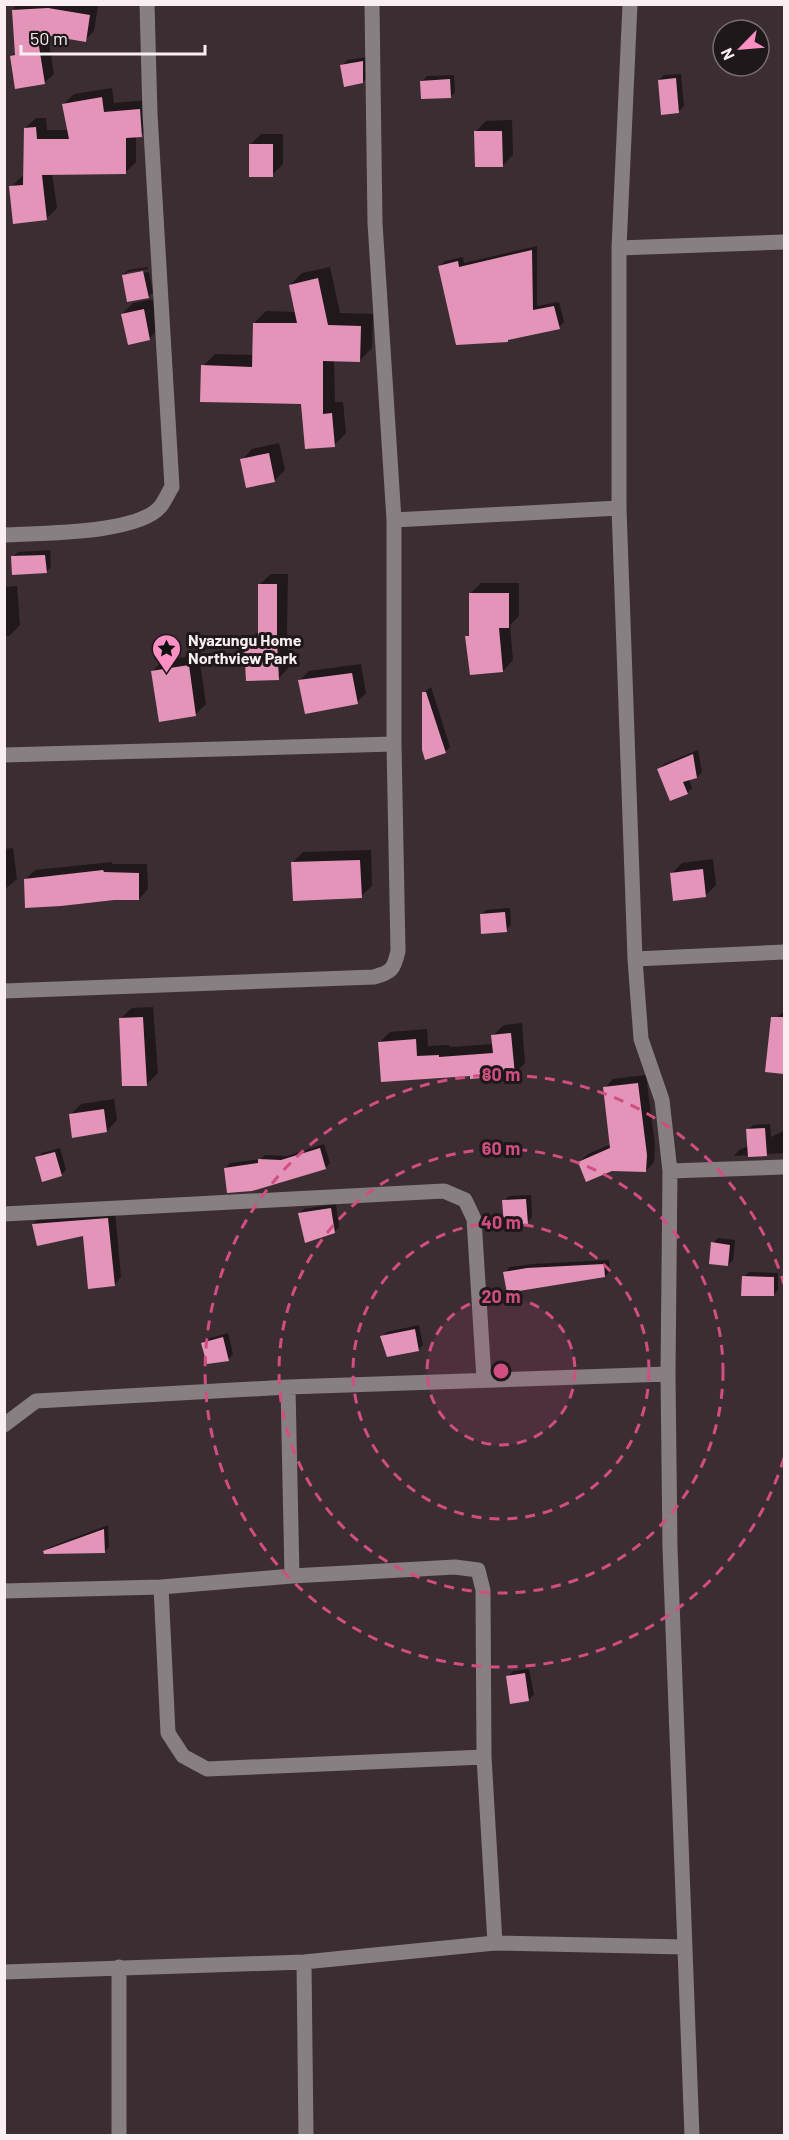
<svg xmlns="http://www.w3.org/2000/svg" width="789" height="2140" font-family="Barlow,sans-serif">
  <style>
    .shadow { fill: #0007 }
    .building { fill: #e494b9 }
    .lines { fill: none; stroke-linecap: round; stroke-linejoin: round }
    .minor { stroke: #877f82; stroke-width: 15 }
    .ring { fill: none; stroke: #d04e81; stroke-width: 3; stroke-dasharray: 10 8 }
    .labels { text-anchor: middle; dominant-baseline: central; stroke-width: 6; stroke-linejoin: round; paint-order: stroke }
    .poi-label { font-size: 16px; font-weight: bold; fill: #f9eff3; stroke: #1e181a; text-anchor: start }
    .centre { fill: #d04e81; stroke: #1e181a; stroke-width: 3 }
    .ring-label { font-size: 18px; text-anchor: middle; font-weight: bold; fill: #d04e81; stroke: #1e181a; stroke-width: 6; stroke-linejoin: round; paint-order: stroke }
  </style>
  <rect width="100%" height="100%" fill="#3c2d33"/>
  <!-- shadow -->
  <path class="shadow" d="M14,4L98,6L94,31L85,40L48,36L54,74L44,83L12,56L17,51Z
    M368,57V77L363,82L342,66L347,60Z
    M681,74L684,106L679,111L659,80L664,75Z
    M454,75L455,92L450,97L422,81L427,76Z
    M112,88L114,103L150,100L151,125L141,135L136,136V162L125,173H52L57,208L46,219L11,187L21,177L24,176L25,128L36,118H46L47,130H68L64,104L74,94Z
    M512,120L513,155L503,165L475,132L486,121Z
    M261,134H283V164L272,175L250,145Z
    M537,246V306L559,302L564,322L559,327L440,266L445,261L463,257L464,263Z
    M148,267V269L127,272V275L149,272L153,292L148,297L123,275L128,270Z
    M330,267L340,313L373,314L372,348L360,360H334L335,402H343L346,433L334,445L303,403L203,366L215,354L254,355V323L266,311L296,312L290,285L302,273Z
    M154,299L160,327L150,338L129,343L122,314L133,303Z
    M279,443L285,470L274,481L242,460L252,449Z
    M50,550L51,567L46,572L12,557L18,552Z
    M271,574H288L287,630L289,667L279,678L246,644L256,633H260V584Z
    M481,583H519V616L510,625L513,660L503,671L467,637L471,633L470,594Z
    M17,586L20,625L9,636H4V587Z
    M199,655L206,704L195,715L153,671L163,660Z
    M361,664L366,693L357,702L300,680L309,671Z
    M431,687L450,747L445,752L423,693Z
    M698,750L702,772L697,777L689,779L692,788L687,793L659,769L664,764Z
    M13,848L17,879L4,890V849Z
    M371,850L372,886L361,896L292,863L303,852Z
    M713,859L716,885L705,896L671,874L682,863Z
    M112,862V864H147L148,889L139,899L26,879L35,870Z
    M510,908L511,925L506,930L481,915L486,910Z
    M153,1007L158,1073L147,1084L121,1018L132,1008Z
    M783,1012H784V1073L767,1071L772,1022Z
    M522,1023L525,1063L514,1074H471L382,1081L379,1043L390,1032L427,1029L428,1046L449,1045L450,1047L494,1044L493,1035L504,1025Z
    M646,1075L655,1145L654,1162L646,1171L579,1162L588,1154L611,1144L605,1088L613,1079Z
    M114,1099L117,1120L107,1131L71,1114L81,1104Z
    M770,1124L771,1137L784,1131V1153L734,1156L739,1150L749,1146L748,1130L753,1125Z
    M324,1144L330,1163L325,1168H225L230,1163L261,1159L265,1155L287,1156Z
    M60,1148L66,1170L61,1175L37,1158L42,1153Z
    M531,1195L532,1217L527,1223L504,1201L509,1196Z
    M336,1204L339,1227L334,1232L299,1214L304,1209Z
    M115,1211L121,1277L114,1285L84,1234L33,1224L41,1217Z
    M718,1238L735,1240L733,1260L728,1265L713,1243Z
    M609,1260L610,1271L605,1276L505,1272L510,1267L533,1264Z
    M749,1272L778,1273V1290L773,1295L743,1277Z
    M419,1325L423,1345L418,1350L382,1337L387,1332Z
    M228,1333L233,1354L228,1359L202,1344L207,1339Z
    M108,1525L109,1547L104,1552H45L50,1547Z
    M529,1669L534,1695L528,1700L508,1677L513,1671Z"/>
  <!-- building -->
  <path class="building" d="M48,8L90,15L86,42L45,35V40H38L45,84L15,89L10,56L15,55L12,10Z
    M363,61V83L344,87L340,65Z
    M676,78L679,113L661,115L658,80Z
    M450,79L451,98L421,99L420,81Z
    M102,97L104,112L140,109L142,137L126,138V174L42,175L47,220L13,224L9,186L23,185L24,128L36,127L37,139H69L62,104Z
    M474,131H502L503,167H475Z
    M249,144H273V177H249Z
    M532,250L533,310L554,306L560,329L508,340V342L456,345L438,266L458,261L459,267Z
    M143,271L149,298L127,302L122,275Z
    M318,278L328,325L361,326L360,362L323,361V414L332,413L335,447L305,449L301,404L200,402L201,365L252,367L253,323H297L289,285Z
    M144,309L150,340L128,345L121,314Z
    M269,453L275,482L246,488L240,459Z
    M45,555L47,573L12,575L11,556Z
    M258,584H277V642L279,680L246,681L244,644L258,643Z
    M469,593H509V628H499L503,672L470,675L465,636H469Z
    M189,665L196,716L159,722L151,671Z
    M352,673L358,704L305,714L298,680Z
    M422,692H426L446,753L425,760L422,750Z
    M693,754L697,778L683,782L688,794L670,801L657,769Z
    M360,860L362,898L293,901L291,862Z
    M703,869L706,897L673,901L670,873Z
    M103,870L104,872L139,873V900H114L61,906L25,908L24,879Z
    M505,912L507,932L481,934L480,914Z
    M143,1017L147,1086H122L119,1018Z
    M771,1017H784V1074L765,1072Z
    M511,1033L515,1075L470,1079V1076L381,1082L378,1042L416,1039L417,1056L439,1055V1057L493,1053L491,1035Z
    M638,1083L647,1155L646,1172L612,1171L586,1182L578,1162L610,1148L603,1087Z
    M104,1109L107,1132L72,1138L69,1114Z
    M765,1128L767,1156L748,1157L746,1129Z
    M320,1148L326,1169L252,1191L227,1193L224,1168L258,1163V1159L281,1160Z
    M55,1152L62,1176L42,1182L35,1157Z
    M526,1199L528,1224L504,1225L502,1200Z
    M331,1208L335,1233L305,1243L298,1213Z
    M108,1218L115,1286L88,1289L83,1236L37,1246L32,1224Z
    M711,1242L730,1245L728,1266L709,1264Z
    M604,1264L605,1277L507,1293L503,1272L527,1268Z
    M742,1276L774,1277V1296H741Z
    M415,1329L419,1351L387,1357L380,1336Z
    M223,1337L229,1361L207,1364L201,1343Z
    M104,1529L105,1553L44,1554L43,1551Z
    M525,1673L529,1701L510,1704L506,1676Z"/>
  <g class="lines">
    <!-- minor -->
    <path class="minor" d="M630,4L619,248V508L635,959L641,1039L662,1100L670,1171L784,1167
      M619,248L784,242
      M394,520L619,508
      M4,535C40,533 137,534 160,507C165,501 168,493 172,487L150,114L147,4
      M4,755L394,744
      M635,959L784,952
      M4,991L374,977C392,972 394,969 398,951L394,744V520L375,223L372,4
      M670,1171L668,1374L670,1548L692,2136
      M4,1214L444,1191L465,1200L474,1219L484,1379
      M288,1387L292,1576
      M4,1425L36,1401L288,1387L668,1374
      M161,1587L168,1733L183,1756L207,1769L484,1757
      M4,1591L161,1587L292,1576L455,1567L478,1570L483,1590L484,1757L495,1943
      M304,1962L306,2136
      M119,1967V2136
      M4,1972L304,1962L495,1943L685,1947"/>
  </g>
  <!-- distance rings -->
  <circle cx="501" cy="1371" r="74" fill="#d04e81" fill-opacity=".12"/>
  <g class="ring">
    <circle cx="501" cy="1371" r="74"/>
    <circle cx="501" cy="1371" r="148"/>
    <circle cx="501" cy="1371" r="222"/>
    <path d="M784 1458A296 296 0 1 1 784 1284"/>
  </g>
  <!-- icons -->
  <defs>
    <symbol id="sight-pin" viewBox="-11 -11 22 30"><path d="M0 17L-7.5 6A9.5 9.5 0 1 1 7.5 6Z" fill="#fc8fc3" stroke="#1e181a"/><path d="M0-6L1.8-2.2L6-1.7L2.9 1.2L3.7 5.4L0 3.3L-3.7 5.4L-2.9 1.2L-6-1.7L-1.8-2.2Z" fill="#111"/></symbol>
  </defs>
  <g fill-rule="evenodd">
    <use href="#sight-pin" x="150" y="632" width="33" height="45"/>
  </g>
  <g class="labels">
    <!-- poi labels -->
    <g class="poi-label">
      <text x="188" y="639">Nyazungu Home<tspan x="188" dy="18">Northview Park</tspan></text>
    </g>
  </g>
  <circle cx="501" cy="1371" r="9" class="centre"/>
  <g class="ring-label">
    <text x="501" y="1081">80 m</text>
    <text x="501" y="1155">60 m</text>
    <text x="501" y="1229">40 m</text>
    <text x="501" y="1303">20 m</text>
  </g>
  <!-- border -->
  <rect width="789" height="2140" fill="none" stroke="#f9eff3" stroke-width="12"/>
  <!-- north arrow -->
  <g transform="translate(741 48) rotate(245)"><circle r="28" fill="#1e181a" stroke="#766e71" stroke-width="1.5"/>
  <path d="M0-4.5L10 22L0 15L-10 22Z" fill="#fc8fc3"/>
  <text y="-9" font-size="16" font-weight="bold" text-anchor="middle" fill="#f9eff3">N</text>
  </g>
  <!-- scale -->
  <path d="M21 45v9h184v-9" fill="none" stroke="#f9eff3" stroke-width="3"/>
  <text x="30" y="45" font-size="18" fill="#f9eff3" stroke="#1e181a" stroke-width="4.5" paint-order="stroke">50 m</text>
</svg>
